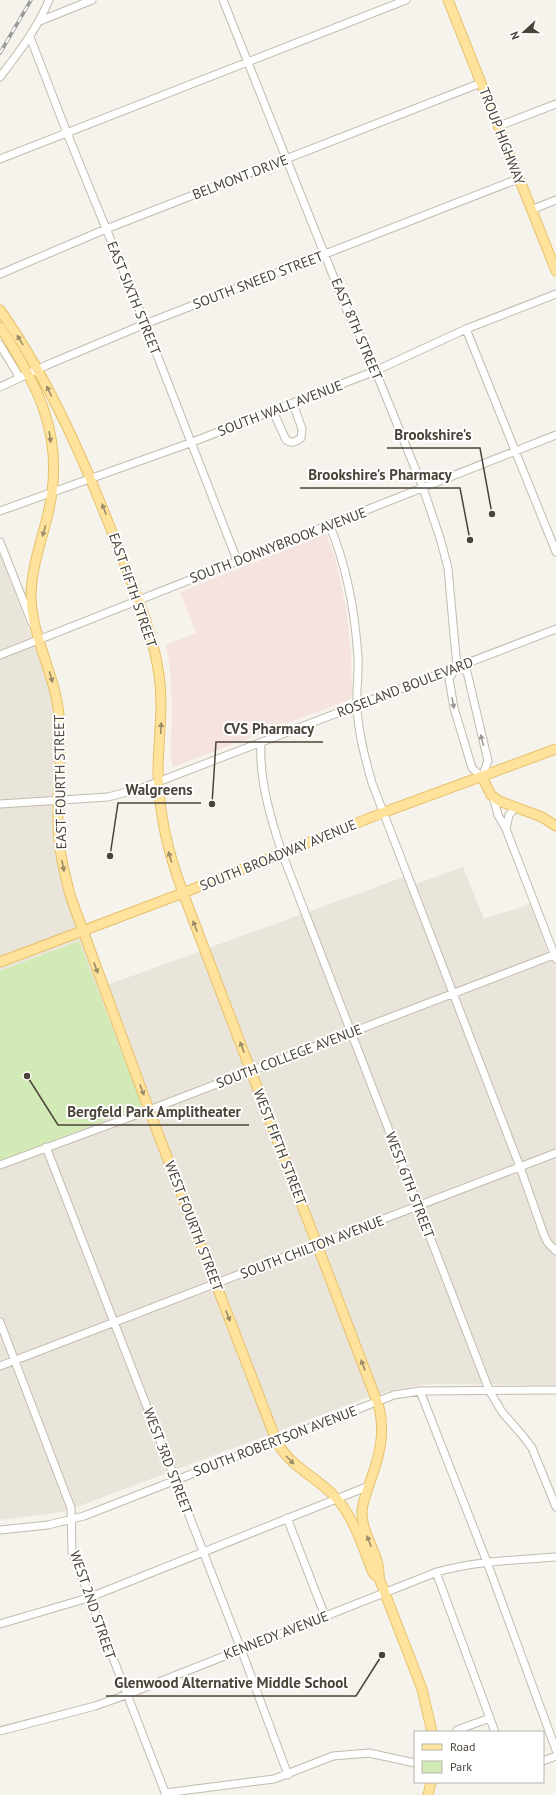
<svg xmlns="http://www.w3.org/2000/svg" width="556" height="1795" font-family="'PT Sans',sans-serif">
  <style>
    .residential { fill: #eae5da }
    .medical { fill: #f6e3e0 }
    .green { fill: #d2eab5 }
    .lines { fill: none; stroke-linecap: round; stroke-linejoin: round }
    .minor-casing { stroke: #c2bbae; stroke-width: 9 }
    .major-casing { stroke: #e6c16a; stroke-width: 11 }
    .minor { stroke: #fff; stroke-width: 7 }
    .major { stroke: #ffe39c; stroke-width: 9 }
    .rail-casing { stroke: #9a9a9a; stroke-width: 3.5 }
    .rail { stroke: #fff; stroke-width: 2; stroke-dasharray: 6; stroke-linecap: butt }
    .oneway { fill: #9c8c66 }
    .oneway2 { fill: #9c9892 }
    .labels { text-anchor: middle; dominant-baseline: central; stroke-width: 4; stroke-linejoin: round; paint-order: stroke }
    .street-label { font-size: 14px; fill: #4b4439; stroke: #fff }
    .leader { fill: none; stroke: #4b4439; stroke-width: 1.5 }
    .callout-dot { fill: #4b4439; stroke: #fff; stroke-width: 1.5 }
    .callout-label { font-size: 15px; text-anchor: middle; font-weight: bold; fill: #4b4439; stroke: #fff; stroke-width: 4; stroke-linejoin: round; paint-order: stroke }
  </style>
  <rect width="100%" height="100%" fill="#f6f3ec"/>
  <!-- residential -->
  <path class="residential" d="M0,555L38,653L53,701L56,726L53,790L57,860L74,922L99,988L412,874L416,884L463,867L484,919L530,904L548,953L556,950V1398L550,1385L432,1384L398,1389L366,1398L63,1512L0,1520V1161L54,1140L79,941L0,971Z"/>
  <!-- medical -->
  <path class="medical" d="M326,534L335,557L346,608L351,653L352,692L351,699L173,767L171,760L172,702L170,668L166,645L196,633L180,592Z"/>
  <!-- green -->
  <path class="green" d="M79,941L142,1106L0,1161V971Z"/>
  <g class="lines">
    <defs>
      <path id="minor" d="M223,0L348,313L365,345L423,488L440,538L448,568L454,635L457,666L449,679L454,708L472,768L482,777L488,761L467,672L457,666
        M40,21L92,0
        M30,37L67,133L145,324L237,560
        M0,77C19,52 37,29 49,0
        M499,126L556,104
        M0,159L406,0
        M531,210L556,200
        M0,274L106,229L481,83
        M466,329L556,552
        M0,345L20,378
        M0,387L47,365L145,324L518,179
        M273,411L286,440C292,444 295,442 301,438L302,429L293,403
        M0,511L190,443L375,371L466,329L556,294
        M329,524C347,566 355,612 358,657C359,673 356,690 357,706C358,732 365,758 372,783L520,1167L544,1235L548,1243L556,1251
        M0,542L32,623
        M0,655L556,435
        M261,742C259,780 270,816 282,853L489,1390L502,1412L523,1436L532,1448L556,1507
        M493,797L498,815L506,829L556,959
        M0,804L108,797L142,788L556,629
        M506,829L509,815L516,807
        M46,1147L241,1649L288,1775
        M0,1165L149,1110L556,954
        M0,1322L71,1508L72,1552L166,1795
        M0,1366L556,1153
        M420,1391L487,1562L556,1750
        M287,1518L325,1616
        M0,1530L48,1525L84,1516L394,1395L420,1391L556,1390
        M436,1572L495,1732
        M0,1624L88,1598L369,1486
        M457,1730L490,1718
        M0,1731L95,1706L126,1695L437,1572C475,1561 516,1560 556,1557
        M543,1761L556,1756
        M165,1793L274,1779L333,1756L369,1753L415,1763"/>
      <path id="major" d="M448,0L556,271
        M0,310C52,384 87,467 119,550C135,591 153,632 159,675C164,708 158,739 158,772C159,816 168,852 183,893L379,1407C385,1432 380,1455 371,1479C368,1489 363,1500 362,1511C361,1535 381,1555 379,1578L422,1689L432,1732
        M0,327C38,385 65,437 49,509C43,538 31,566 31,597C32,638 55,674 59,715C63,750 57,785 58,821C58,847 64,872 71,898L149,1110L276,1440C289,1467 318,1477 337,1499C355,1520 363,1548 373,1573L379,1578
        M482,777L491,795L499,801L542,817L556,826
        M0,962L183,893L382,813L556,749
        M428,1795L431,1782"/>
    </defs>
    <!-- minor casing -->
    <use href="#minor" class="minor-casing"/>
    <!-- major casing -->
    <use href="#major" class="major-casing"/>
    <!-- minor -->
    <use href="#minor" class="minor"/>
    <!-- major -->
    <use href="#major" class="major"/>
    <defs>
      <path id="rail" d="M0,53L31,0"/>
    </defs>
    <!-- rail casing -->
    <use href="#rail" class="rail-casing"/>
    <!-- rail -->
    <use href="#rail" class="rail"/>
  </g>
  <!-- one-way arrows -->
  <defs><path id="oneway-solid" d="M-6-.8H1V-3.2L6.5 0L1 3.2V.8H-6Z"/></defs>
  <g class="oneway">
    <use href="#oneway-solid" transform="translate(20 340) rotate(-122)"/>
    <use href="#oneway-solid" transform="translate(49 391) rotate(-116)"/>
    <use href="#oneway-solid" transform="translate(50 437) rotate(81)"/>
    <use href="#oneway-solid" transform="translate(104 509) rotate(-111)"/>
    <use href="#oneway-solid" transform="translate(44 531) rotate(106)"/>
    <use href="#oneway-solid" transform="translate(51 677) rotate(74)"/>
    <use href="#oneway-solid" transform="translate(161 728) rotate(-87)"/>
    <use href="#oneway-solid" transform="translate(170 857) rotate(-107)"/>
    <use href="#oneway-solid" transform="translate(63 866) rotate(79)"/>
    <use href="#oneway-solid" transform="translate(195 926) rotate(-111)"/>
    <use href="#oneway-solid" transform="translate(96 968) rotate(70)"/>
    <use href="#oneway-solid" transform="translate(242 1047) rotate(-111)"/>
    <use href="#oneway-solid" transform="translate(142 1090) rotate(69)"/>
    <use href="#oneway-solid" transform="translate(228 1316) rotate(69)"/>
    <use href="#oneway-solid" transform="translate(363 1365) rotate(-111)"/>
    <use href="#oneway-solid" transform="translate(290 1460) rotate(46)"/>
    <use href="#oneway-solid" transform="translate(369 1541) rotate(-111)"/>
  </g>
  <g class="oneway2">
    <use href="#oneway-solid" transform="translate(453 703) rotate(80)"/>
    <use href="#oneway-solid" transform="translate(482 740) rotate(-104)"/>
  </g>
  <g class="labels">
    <!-- street labels -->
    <g class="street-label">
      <text transform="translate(502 136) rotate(69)">TROUP HIGHWAY</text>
      <text transform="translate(240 177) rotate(-21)">BELMONT DRIVE</text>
      <text transform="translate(258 280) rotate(-21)">SOUTH SNEED STREET</text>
      <text transform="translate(134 298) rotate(68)">EAST SIXTH STREET</text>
      <text transform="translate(357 329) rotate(67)">EAST 8TH STREET</text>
      <text transform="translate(280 408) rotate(-21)">SOUTH WALL AVENUE</text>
      <text transform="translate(278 545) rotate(-21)">SOUTH DONNYBROOK AVENUE</text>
      <text transform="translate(133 590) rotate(71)">EAST FIFTH STREET</text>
      <text transform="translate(405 687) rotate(-21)">ROSELAND BOULEVARD</text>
      <text transform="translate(60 782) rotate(-91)">EAST FOURTH STREET</text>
      <text transform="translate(278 855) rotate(-22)">SOUTH BROADWAY AVENUE</text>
      <text transform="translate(289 1056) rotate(-21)">SOUTH COLLEGE AVENUE</text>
      <text transform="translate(280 1147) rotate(69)">WEST FIFTH STREET</text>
      <text transform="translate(410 1185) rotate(69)">WEST 6TH STREET</text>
      <text transform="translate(194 1226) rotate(69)">WEST FOURTH STREET</text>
      <text transform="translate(312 1247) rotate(-21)">SOUTH CHILTON AVENUE</text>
      <text transform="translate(275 1441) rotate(-21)">SOUTH ROBERTSON AVENUE</text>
      <text transform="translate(168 1461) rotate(69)">WEST 3RD STREET</text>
      <text transform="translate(93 1605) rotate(71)">WEST 2ND STREET</text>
      <text transform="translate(276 1635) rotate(-21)">KENNEDY AVENUE</text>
    </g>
  </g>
  <!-- callouts -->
  <path class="leader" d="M492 514L480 448H387M470 540L460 488H300M212 804L216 742H323M110 856L118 803H201M27 1076L58 1125H249M382 1655L356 1696H106"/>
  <g class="callout-dot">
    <circle cx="492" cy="514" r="4"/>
    <circle cx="470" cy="540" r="4"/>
    <circle cx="212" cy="804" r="4"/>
    <circle cx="110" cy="856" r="4"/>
    <circle cx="27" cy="1076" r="4"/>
    <circle cx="382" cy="1655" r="4"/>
  </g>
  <g class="callout-label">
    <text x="433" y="440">Brookshire's</text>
    <text x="380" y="480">Brookshire's Pharmacy</text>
    <text x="269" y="734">CVS Pharmacy</text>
    <text x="159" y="795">Walgreens</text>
    <text x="154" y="1117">Bergfeld Park Amplitheater</text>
    <text x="231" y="1688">Glenwood Alternative Middle School</text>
  </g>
  <!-- legend -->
  <rect x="414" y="1731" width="130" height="52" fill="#ffffff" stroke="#b7b4b0"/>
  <rect x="422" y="1744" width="20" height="6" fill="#ffe39c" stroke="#b7b4b0"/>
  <text x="450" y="1751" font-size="12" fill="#4b4439">Road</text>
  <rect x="422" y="1761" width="20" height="12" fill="#d2eab5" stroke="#b7b4b0"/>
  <text x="450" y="1771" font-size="12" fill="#4b4439">Park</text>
  <!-- north arrow -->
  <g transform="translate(524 32) rotate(249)" stroke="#ffffff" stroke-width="3" paint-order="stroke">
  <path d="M0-3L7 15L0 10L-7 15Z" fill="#4b4439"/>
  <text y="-6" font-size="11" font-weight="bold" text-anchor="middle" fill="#4b4439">N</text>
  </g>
</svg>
